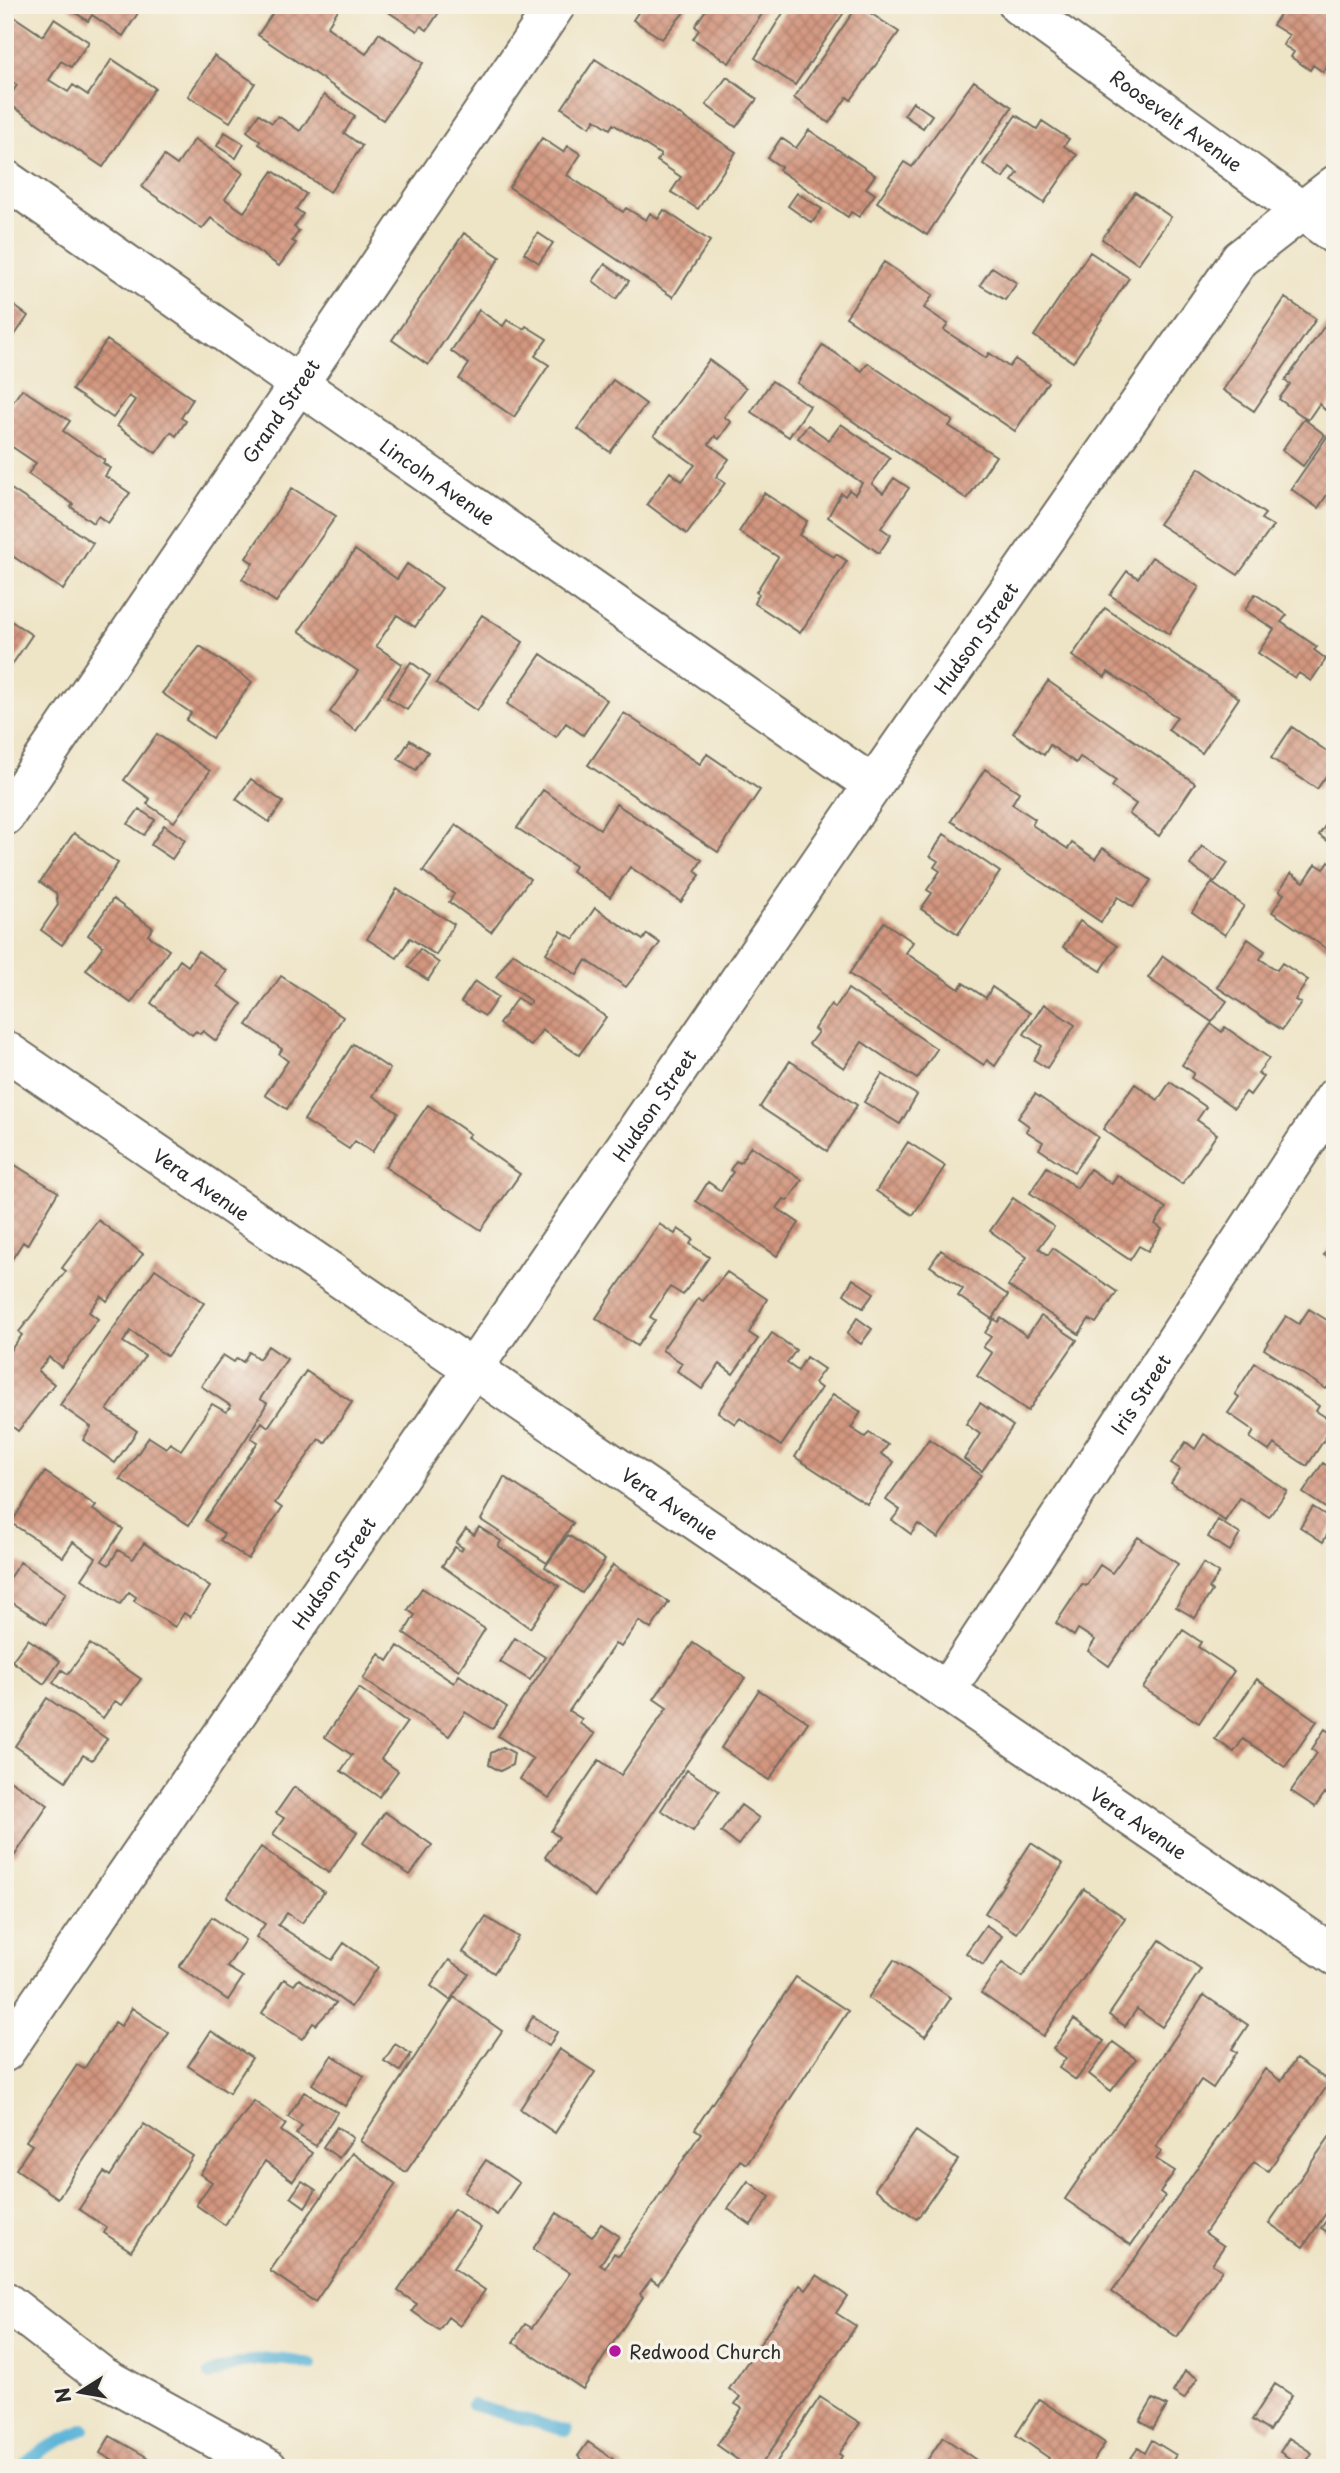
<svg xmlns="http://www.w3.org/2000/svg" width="1340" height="2473" font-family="'Playpen Sans',sans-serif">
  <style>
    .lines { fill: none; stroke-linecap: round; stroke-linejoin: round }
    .stream { stroke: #5ab3d8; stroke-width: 12 }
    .building { fill: url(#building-cross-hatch) }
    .minor-casing { stroke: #6f6c61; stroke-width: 42 }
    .minor { stroke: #fff; stroke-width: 38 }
    .poi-dot { fill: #b5179e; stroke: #f7f3e8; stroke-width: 2.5 }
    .labels { text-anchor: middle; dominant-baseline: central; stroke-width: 7; stroke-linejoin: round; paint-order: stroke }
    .street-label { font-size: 19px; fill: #2b2b2b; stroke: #f7f3e8 }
    .poi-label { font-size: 19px; fill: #2b2b2b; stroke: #f7f3e8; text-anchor: start }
  </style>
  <defs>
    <pattern id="building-cross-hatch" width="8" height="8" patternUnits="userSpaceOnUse" patternTransform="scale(1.75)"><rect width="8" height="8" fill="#d3967f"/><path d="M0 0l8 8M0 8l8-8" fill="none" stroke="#ab7b68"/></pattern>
  </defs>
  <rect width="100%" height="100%" fill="#f7f3e8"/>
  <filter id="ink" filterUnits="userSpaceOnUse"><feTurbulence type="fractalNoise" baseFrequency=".0143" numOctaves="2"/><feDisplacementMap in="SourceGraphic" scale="14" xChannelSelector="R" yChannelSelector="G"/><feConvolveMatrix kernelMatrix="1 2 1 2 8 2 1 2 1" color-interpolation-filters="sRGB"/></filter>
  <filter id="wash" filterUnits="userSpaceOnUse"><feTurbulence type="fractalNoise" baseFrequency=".00686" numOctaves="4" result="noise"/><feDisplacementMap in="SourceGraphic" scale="28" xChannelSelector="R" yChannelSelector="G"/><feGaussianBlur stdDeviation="1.57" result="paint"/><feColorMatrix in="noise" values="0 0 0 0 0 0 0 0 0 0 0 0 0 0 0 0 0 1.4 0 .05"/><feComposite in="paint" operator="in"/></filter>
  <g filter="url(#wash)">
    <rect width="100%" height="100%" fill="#eee4c6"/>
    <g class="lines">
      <!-- stream -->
      <path class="stream" d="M209,2375C245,2358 272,2355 311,2365
        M472,2405L567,2431
        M20,2468L44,2449L84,2429"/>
    </g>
    <g id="blocks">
      <!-- building -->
      <path class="building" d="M64,5H128L138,13L123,36L92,15L88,21Z
        M278,5H341L327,27L366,54L379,33L423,63L383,120L258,35Z
        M378,5H444L427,30L421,26L417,31Z
        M643,5H690L662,39L633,20Z
        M709,5H768L729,63L693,39L699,30L695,26Z
        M788,5H849L795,85L755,58Z
        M858,5L899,32L851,100L847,97L829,123L794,98Z
        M1286,5H1335V55L1323,72L1313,65L1310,70L1291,57L1294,52L1283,45L1289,35L1273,25Z
        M13,16L43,36L54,19L89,42L71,67L61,61L49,80L68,92L73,85L88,95L112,59L155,88L103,167L6,102L17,85L5,78V27Z
        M214,56L255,83L230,122L188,96Z
        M595,59L736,152L698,209L671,192L681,177L657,161L661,155L613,124L610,129L595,119L590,127L562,108Z
        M727,77L757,99L736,127L706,105Z
        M974,81L1012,107L927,235L877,202L904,162L912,167Z
        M324,95L355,116L344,133L362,146L330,192L259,144L260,141L247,131L259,114L272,123L278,116L300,131Z
        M913,102L932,115L923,128L904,115Z
        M1016,115L1037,129L1042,121L1069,139L1064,146L1077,155L1044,203L1012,181L1018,173L1010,167L1003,178L983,164Z
        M809,130L875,175L866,188L875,194L859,217L851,212L848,217L779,170L781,167L768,158L781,138L796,148Z
        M225,132L244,144L236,158L217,146Z
        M542,138L563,152L568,146L581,154L567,175L623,212L626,208L646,220L650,213L658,219L664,210L710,241L673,297L509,187Z
        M195,139L243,173L225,199L244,212L273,171L306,194L296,209L303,214L294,227L299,231L292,241L296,243L279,266L211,218L202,229L142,187L164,156L177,165Z
        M1135,192L1171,217L1138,264L1102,239Z
        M797,193L822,209L812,223L788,206Z
        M464,233L500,257L428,365L392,340Z
        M538,233L553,243L539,263L524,253Z
        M1090,252L1129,278L1073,362L1034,336Z
        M884,262L933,295L924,308L948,324L944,330L986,358L989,353L1009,367L1015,359L1048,382L1015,431L846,317Z
        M605,264L629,281L616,299L593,281Z
        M992,267L1017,283L1005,300L980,285Z
        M1285,298L1316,319L1254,411L1223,390Z
        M5,299L28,316L5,349Z
        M479,310L503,326L507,320L524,329L526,326L547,339L535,356L549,365L514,417L459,379L469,364L451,351Z
        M1326,324L1335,330V397L1325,410L1319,404L1308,420L1279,399L1290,384L1285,381Z
        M107,340L193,399L181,418L186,421L176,436L171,432L156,453L117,426L135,400L129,396L113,418L72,390Z
        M823,345L862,371L868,363L953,421L949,426L996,456L967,499L797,383Z
        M709,360L746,388L724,417L731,422L719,439L715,436L709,444L729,459L716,477L725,483L687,534L647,504L670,472L682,481L695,465L654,435Z
        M613,380L646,404L610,452L578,429Z
        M772,381L810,406L789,437L751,412Z
        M22,389L70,421L63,431L105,460L103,463L110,468L105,476L130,493L108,523L98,516L93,523L71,507L73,504L28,474L36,463L5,442V413Z
        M1304,419L1325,435L1303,466L1282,450Z
        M841,424L890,458L872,484L883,493L894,478L909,488L881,528L891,535L879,553L828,517L841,493L845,496L849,490L855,494L862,483L798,438L808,425L829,440Z
        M1335,425V483L1318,508L1291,489Z
        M1199,468L1265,514L1261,519L1273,526L1238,575L1159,524Z
        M5,485L93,543L63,590L5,551Z
        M292,488L336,516L276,602L242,579L253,563L246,558Z
        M764,493L807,521L799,535L834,557L836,554L847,561L800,633L754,603L759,594L756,592L778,557L739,532Z
        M355,550L397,579L407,564L442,588L415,627L397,615L376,646L402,664L356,731L330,712L358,671L299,631Z
        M1152,557L1199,587L1169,634L1110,595L1127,571L1138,578Z
        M1255,594L1287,615L1281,622L1317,647L1314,650L1326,659L1311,681L1299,673L1295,678L1258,653L1274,629L1245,610Z
        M1105,608L1239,698L1202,753L1168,730L1177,717L1108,672L1105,677L1072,656Z
        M482,615L523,642L477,711L436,683Z
        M5,617L32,635L5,675Z
        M200,646L252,682L212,738L186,720L191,713L162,693Z
        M541,654L607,700L583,735L566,723L556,737L507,704Z
        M411,662L430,676L407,710L387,697Z
        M1048,681L1195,783L1159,836L1129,814L1136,804L1112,787L1116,781L1080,757L1076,763L1050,745L1044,755L1013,733Z
        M624,713L700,764L707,754L760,790L718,852L588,765Z
        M1292,727L1335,757V763L1317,789L1271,758Z
        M157,734L210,771L174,822L147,804L150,799L124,780Z
        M410,740L428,752L416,770L398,759Z
        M985,769L1019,792L1012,804L1035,819L1032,825L1068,849L1072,843L1095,859L1103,848L1151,880L1133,907L1118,897L1101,922L951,821Z
        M251,779L283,802L269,822L236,799Z
        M543,790L600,829L616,804L702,860L695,871L700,875L681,902L630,867L610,897L572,871L575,866L517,828Z
        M139,809L155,820L144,835L128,824Z
        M1335,811V846L1319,835Z
        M164,825L185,840L172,859L151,845Z
        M456,825L530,879L491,932L449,902L454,894L423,871Z
        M74,833L118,863L62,945L41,930L58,905L56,893L40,882Z
        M944,834L1000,872L958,934L921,909L932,893L927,890L940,871L934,867L938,861L930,856Z
        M1202,846L1228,863L1215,882L1190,865Z
        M1329,861L1335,865L1333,953L1272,912L1284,894L1279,891L1291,873L1304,882L1316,864L1324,869Z
        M1212,883L1244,906L1225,935L1192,912Z
        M397,889L454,924L436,955L410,938L397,958L367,939Z
        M113,899L153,928L148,935L169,950L131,1003L86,970L103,946L88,935Z
        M595,908L643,940L647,934L660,943L626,987L586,960L577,975L546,953L561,931L574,939Z
        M1080,921L1117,946L1101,971L1063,947Z
        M884,922L913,942L906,953L959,989L963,983L986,998L992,987L1030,1013L995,1066L987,1060L984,1065L849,974Z
        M1248,939L1265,951L1260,959L1277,970L1282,963L1308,980L1295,1000L1301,1003L1282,1030L1217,987Z
        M420,949L439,963L428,980L408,967Z
        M198,951L227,971L217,986L242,1004L216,1041L203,1031L200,1034L196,1031L192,1035L151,1003L180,960L188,966Z
        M513,953L606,1017L579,1055L542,1030L531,1046L499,1024L517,998L528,1005L531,1001L496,977Z
        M1163,956L1227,1001L1212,1022L1148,978Z
        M281,976L343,1017L287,1109L265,1095L288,1061L279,1054L282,1049L247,1025Z
        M475,981L498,997L485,1016L461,1002Z
        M848,989L937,1049L917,1079L862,1042L844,1068L809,1044L818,1032L814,1029L831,1004L835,1008Z
        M1044,1004L1075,1025L1047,1068L1034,1060L1042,1046L1024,1034Z
        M1211,1024L1222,1032L1225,1027L1269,1058L1258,1073L1263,1077L1250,1095L1246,1092L1234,1108L1191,1078L1194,1073L1182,1065Z
        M353,1044L390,1069L373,1096L398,1113L372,1152L355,1141L349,1149L304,1120Z
        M790,1061L857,1105L827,1151L760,1107Z
        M882,1074L917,1095L900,1124L864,1102Z
        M1170,1082L1206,1107L1197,1120L1217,1134L1182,1184L1103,1129L1135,1084L1158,1100Z
        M1035,1094L1098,1137L1074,1172L1039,1149L1043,1142L1026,1131L1029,1126L1018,1118Z
        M428,1105L470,1134L467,1137L520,1174L481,1230L385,1167Z
        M908,1142L945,1166L913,1215L876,1191Z
        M751,1146L802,1180L788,1201L784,1199L777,1208L799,1223L777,1256L696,1201L708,1182L721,1191L733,1172L730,1170L736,1161L740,1163Z
        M12,1163L58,1192L27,1245L23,1242L5,1270V1174Z
        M1047,1167L1077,1188L1090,1169L1112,1184L1117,1175L1166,1208L1155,1224L1162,1229L1148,1251L1139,1246L1130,1260L1030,1193Z
        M1013,1198L1054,1227L1039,1248L1048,1255L1053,1248L1117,1292L1096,1323L1089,1319L1079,1334L1008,1286L1027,1257L990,1231Z
        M98,1220L143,1254L107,1301L101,1296L89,1312L98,1319L61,1367L49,1357L38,1371L54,1384L18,1431L9,1424L5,1429V1357L22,1335L19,1332L66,1271L62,1268Z
        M659,1224L675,1234L678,1229L693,1239L690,1244L709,1257L683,1295L670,1287L650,1317L655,1320L637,1346L596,1318Z
        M1335,1240V1262L1324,1255Z
        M941,1250L1008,1295L992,1319L958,1296L963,1289L930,1266Z
        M155,1269L204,1303L167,1356L131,1331L123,1342L145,1356L107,1410L137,1431L115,1463L83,1440L91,1427L60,1405Z
        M727,1272L767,1299L749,1333L758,1339L733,1374L720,1364L702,1389L677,1371L682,1363L662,1350L698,1298L703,1301Z
        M853,1279L874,1293L863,1308L844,1294Z
        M1309,1309L1335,1325V1377L1326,1389L1264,1349L1286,1316L1299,1324Z
        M1041,1316L1077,1340L1028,1411L977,1376L992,1353L983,1347L991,1337L985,1333L994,1319L998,1322L1001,1318L1027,1336Z
        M857,1318L872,1329L861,1344L847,1334Z
        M772,1333L796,1350L787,1363L798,1371L806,1357L824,1369L814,1383L821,1388L781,1446L740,1418L735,1424L718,1412Z
        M268,1346L287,1359L260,1399L267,1403L251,1431L189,1525L120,1479L149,1437L166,1448L170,1443L181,1450L212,1404L226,1412L231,1406L201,1386L223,1355L234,1362L237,1358L243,1362L249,1352L259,1359Z
        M1255,1363L1319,1406L1316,1411L1335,1423L1307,1466L1274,1444L1269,1451L1250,1438L1254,1431L1228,1413L1239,1397L1235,1394Z
        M306,1371L352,1402L325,1443L319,1439L275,1503L282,1508L248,1559L220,1540L224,1534L205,1520L258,1442L251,1438L262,1422L268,1427Z
        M833,1394L861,1412L851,1428L865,1437L869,1433L888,1445L881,1454L894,1462L867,1504L795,1457Z
        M980,1403L1013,1426L982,1471L964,1459L980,1434L966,1424Z
        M1204,1434L1287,1491L1269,1517L1240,1498L1225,1521L1171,1483L1180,1469L1171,1463L1186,1442L1195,1449Z
        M929,1439L981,1475L938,1538L918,1524L911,1534L892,1520L900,1510L886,1500Z
        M1323,1463L1335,1471V1505L1330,1511L1303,1493Z
        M45,1472L96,1506L93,1510L123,1529L102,1561L109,1565L118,1550L133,1559L144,1543L210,1587L190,1617L184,1613L175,1627L134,1601L136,1597L129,1592L120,1604L82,1579L96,1558L73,1542L63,1557L11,1523Z
        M504,1477L573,1523L547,1563L481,1520Z
        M1313,1507L1335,1521L1323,1542L1300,1527Z
        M1218,1520L1240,1534L1230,1551L1208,1537Z
        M479,1527L501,1541L498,1546L559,1586L530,1628L442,1566L455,1547L461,1551L463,1548L456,1543L466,1529L474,1535Z
        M568,1535L605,1560L582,1593L545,1567Z
        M1138,1537L1178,1564L1109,1666L1088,1651L1095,1640L1078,1629L1074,1636L1056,1623L1082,1584L1086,1586L1100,1565L1112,1573Z
        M20,1562L66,1593L46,1624L5,1598V1584Z
        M1203,1563L1219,1573L1209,1588L1212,1591L1195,1618L1176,1607Z
        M613,1565L669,1602L651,1629L639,1621L621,1647L615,1644L569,1711L582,1719L579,1723L595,1734L549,1798L520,1779L533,1759L498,1736Z
        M422,1588L485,1629L459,1670L404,1633L415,1615L408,1610Z
        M1183,1630L1201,1642L1198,1647L1234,1671L1199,1723L1143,1688Z
        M515,1638L545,1657L530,1680L500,1662Z
        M28,1639L60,1661L44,1684L12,1661Z
        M693,1643L745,1678L595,1897L545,1857L559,1837L551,1831L599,1760L621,1775L667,1708L654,1699Z
        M90,1644L141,1679L122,1705L115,1701L103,1718L53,1683L62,1670L68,1674Z
        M398,1646L454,1683L459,1675L507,1707L492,1729L465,1712L449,1736L363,1679L379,1654L388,1661Z
        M1257,1679L1317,1721L1285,1767L1243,1739L1234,1752L1215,1739Z
        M359,1688L407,1722L381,1759L398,1771L379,1797L341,1771L352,1755L325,1737Z
        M759,1690L808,1722L769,1780L721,1748Z
        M47,1698L107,1739L92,1760L83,1755L66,1781L15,1746Z
        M1325,1729L1335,1736V1800L1325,1793L1315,1807L1291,1791L1317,1753L1312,1749Z
        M503,1747L514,1753L512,1765L500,1771L489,1765L491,1753Z
        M687,1770L719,1791L693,1831L661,1810Z
        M5,1777L48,1805L15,1855L5,1848Z
        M294,1787L357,1832L329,1873L273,1834L284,1818L276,1813Z
        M741,1805L759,1818L738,1845L721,1832Z
        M385,1812L432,1845L410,1875L363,1843Z
        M1031,1843L1063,1864L1017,1933L985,1913Z
        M261,1847L324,1892L302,1923L287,1913L278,1925L332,1960L344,1943L378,1967L351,2007L256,1937L265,1924L227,1897Z
        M1084,1889L1125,1918L1043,2036L981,1993L1002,1963L1022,1977Z
        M212,1917L245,1940L227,1967L243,1977L228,2000L179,1967Z
        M486,1917L518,1937L494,1973L463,1952Z
        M986,1925L1002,1936L983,1965L966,1953Z
        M1160,1940L1201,1969L1162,2027L1137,2009L1125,2026L1109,2015Z
        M449,1960L469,1974L450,2000L431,1986Z
        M894,1960L951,1998L925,2036L868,1998Z
        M796,1977L848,2011L747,2164L740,2160L658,2284L651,2279L640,2294L643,2297L583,2389L513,2342L525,2324L532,2328L570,2273L533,2249L557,2213L592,2237L601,2224L619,2236L600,2265L605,2268L614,2253L619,2256L701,2133L695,2129Z
        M284,1979L294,1985L299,1979L336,2003L316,2025L313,2023L302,2039L262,2013Z
        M1204,1995L1248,2025L1232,2049L1237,2052L1213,2088L1201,2080L1156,2147L1162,2151L1156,2159L1175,2171L1160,2192L1165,2196L1131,2245L1065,2199Z
        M454,1997L502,2031L406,2172L360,2141Z
        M132,2008L169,2033L58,2198L16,2169L32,2145L26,2141L77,2065L84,2069L115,2022L121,2026Z
        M533,2016L557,2032L549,2046L525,2031Z
        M1074,2019L1104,2041L1076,2080L1059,2068L1066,2058L1053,2049Z
        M211,2031L252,2058L229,2093L188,2066Z
        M1113,2042L1136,2059L1111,2091L1089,2074Z
        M395,2044L411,2054L400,2071L384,2061Z
        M559,2049L595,2072L555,2133L520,2109Z
        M332,2055L364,2076L345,2106L312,2084Z
        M1296,2059L1330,2082L1268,2171L1254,2162L1205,2233L1224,2246L1212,2264L1222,2270L1177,2337L1112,2292L1265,2069L1281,2081Z
        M304,2092L337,2112L316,2146L296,2134L302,2126L288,2117Z
        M254,2101L286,2124L281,2131L312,2153L293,2181L265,2161L225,2225L196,2205L212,2182L200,2174Z
        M144,2124L193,2156L131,2251L104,2233L107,2228L79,2209L104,2172L110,2176Z
        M337,2127L353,2138L339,2158L323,2147Z
        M1335,2129V2200L1303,2247L1269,2223Z
        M916,2131L958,2160L917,2219L875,2189Z
        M352,2153L396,2184L315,2302L270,2271Z
        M486,2160L519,2183L497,2215L464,2192Z
        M302,2181L316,2190L305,2207L291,2197Z
        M748,2181L770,2197L751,2225L728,2209Z
        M454,2209L481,2228L453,2268L485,2290L460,2326L448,2317L439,2330L412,2311L417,2304L398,2291Z
        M1335,2209V2237L1321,2228Z
        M817,2275L847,2296L836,2313L856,2326L759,2468H749L717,2445L742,2408L735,2404L740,2397L729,2389L800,2285L806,2290Z
        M1185,2371L1198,2378L1184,2399L1173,2392Z
        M1275,2384L1292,2395L1269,2431L1252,2420Z
        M820,2397L860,2423L839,2454L842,2456L835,2468H783L776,2463Z
        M1039,2399L1105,2443L1089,2468H1043L1049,2458L1016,2435Z
        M1153,2399L1167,2406L1153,2429L1140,2421Z
        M110,2436L147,2457L140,2468H125L100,2453Z
        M943,2437L982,2464L979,2468H922Z
        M1289,2438L1312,2453L1303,2467L1280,2452Z
        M1152,2440L1176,2455L1168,2468H1134L1137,2461L1131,2458L1138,2448L1145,2453Z
        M588,2442L626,2468H578L583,2460L578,2456Z"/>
    </g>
  </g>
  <g filter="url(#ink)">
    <use href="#blocks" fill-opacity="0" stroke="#6f6c61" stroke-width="2"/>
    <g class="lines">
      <defs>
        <g id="minor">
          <path id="s1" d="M1018,5L1335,235"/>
          <path id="s2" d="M5,179L873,785"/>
          <path id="s3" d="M5,816L556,5"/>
          <path id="s4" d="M5,1050L1335,1956"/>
          <path id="s5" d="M946,1691L1335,1097"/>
          <path id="s6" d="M5,2052L873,785L1240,259L1335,185"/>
          <path d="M5,2301L102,2376L268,2468"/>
        </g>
      </defs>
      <!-- minor casing -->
      <use href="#minor" class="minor-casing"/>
      <!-- minor -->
      <use href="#minor" class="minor"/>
    </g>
  </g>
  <!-- markers -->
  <circle class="poi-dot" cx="615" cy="2351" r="7"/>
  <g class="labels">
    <!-- street labels -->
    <g class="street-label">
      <text stroke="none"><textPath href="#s1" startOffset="196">Roosevelt Avenue</textPath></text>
      <text stroke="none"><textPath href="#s3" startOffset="490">Grand Street</textPath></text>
      <text stroke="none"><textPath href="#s2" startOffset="528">Lincoln Avenue</textPath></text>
      <text stroke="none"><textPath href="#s6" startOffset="1715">Hudson Street</textPath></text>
      <text stroke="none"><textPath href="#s6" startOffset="1148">Hudson Street</textPath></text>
      <text stroke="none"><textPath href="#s4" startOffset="238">Vera Avenue</textPath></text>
      <text stroke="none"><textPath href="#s5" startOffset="355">Iris Street</textPath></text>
      <text stroke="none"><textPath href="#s4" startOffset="805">Vera Avenue</textPath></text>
      <text stroke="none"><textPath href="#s6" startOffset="581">Hudson Street</textPath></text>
      <text stroke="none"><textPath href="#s4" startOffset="1372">Vera Avenue</textPath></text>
    </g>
    <!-- poi labels -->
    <g class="poi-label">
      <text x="629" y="2351">Redwood Church</text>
    </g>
  </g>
  <!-- margin -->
  <rect width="1340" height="2473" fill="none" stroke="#f7f3e8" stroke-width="28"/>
  <!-- north arrow -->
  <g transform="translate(80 2392) rotate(259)" stroke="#f7f3e8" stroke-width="5" paint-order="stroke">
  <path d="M0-5L12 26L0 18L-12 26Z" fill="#2b2b2b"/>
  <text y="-10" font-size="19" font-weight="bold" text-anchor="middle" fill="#2b2b2b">N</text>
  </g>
</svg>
